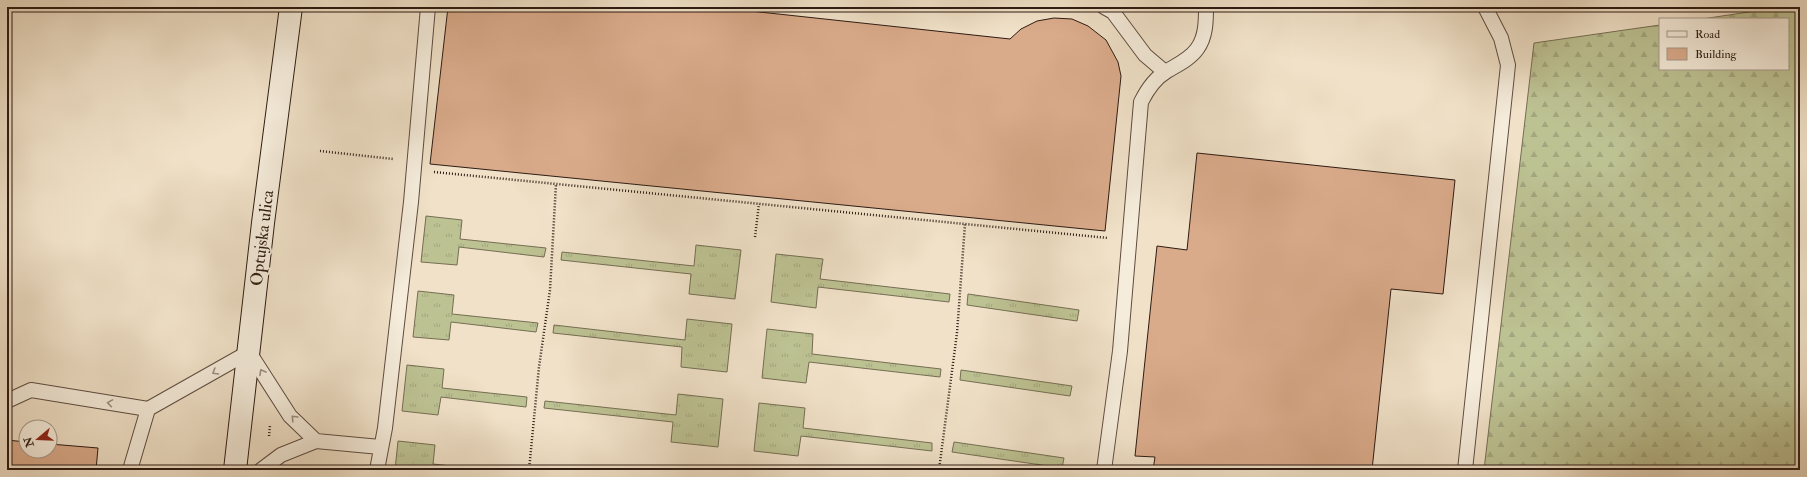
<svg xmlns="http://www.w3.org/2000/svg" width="1807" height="477" font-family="'IM FELL Double Pica',serif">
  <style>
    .grass { fill: url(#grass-tufts); stroke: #756e53 }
    .forest { fill: url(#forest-firs); stroke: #756e53 }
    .building { fill: #daab8b; stroke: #2d1b13 }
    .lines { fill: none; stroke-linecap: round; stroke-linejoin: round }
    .lane-casing { stroke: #5e4c40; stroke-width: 16 }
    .secondary-casing { stroke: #2d1b13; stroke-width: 24 }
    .path { stroke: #2d1b13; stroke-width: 2.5; stroke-dasharray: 1 2; stroke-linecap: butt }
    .lane { stroke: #f5ecdb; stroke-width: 14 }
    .secondary { stroke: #f5ecdb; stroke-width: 22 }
    .oneway { stroke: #9b8e81 }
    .labels { text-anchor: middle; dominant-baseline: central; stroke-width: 3.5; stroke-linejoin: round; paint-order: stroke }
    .street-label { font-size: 17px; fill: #2d1b13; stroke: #f5ecdb }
  </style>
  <defs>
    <pattern id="grass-tufts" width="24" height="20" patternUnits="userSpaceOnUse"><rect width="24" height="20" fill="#bdc293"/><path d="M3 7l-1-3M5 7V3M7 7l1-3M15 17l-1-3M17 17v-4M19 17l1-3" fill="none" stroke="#a3a67e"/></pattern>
    <pattern id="forest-firs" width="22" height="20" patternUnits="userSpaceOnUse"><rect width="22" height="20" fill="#bdc293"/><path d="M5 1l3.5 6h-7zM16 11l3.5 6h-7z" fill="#a3a67e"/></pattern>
  </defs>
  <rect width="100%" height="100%" fill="#f0e1c8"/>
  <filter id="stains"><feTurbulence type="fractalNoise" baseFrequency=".005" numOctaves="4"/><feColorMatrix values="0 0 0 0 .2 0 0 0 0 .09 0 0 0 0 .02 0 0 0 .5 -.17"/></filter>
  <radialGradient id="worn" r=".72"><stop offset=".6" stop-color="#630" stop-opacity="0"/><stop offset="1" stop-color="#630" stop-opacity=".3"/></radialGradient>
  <!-- grass -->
  <path class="grass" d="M426,216L462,220L460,239L546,248L544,257L459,247L457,265L421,262Z
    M696,245L741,250L735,299L689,294L691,274L561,260L562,252L694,266Z
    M776,254L823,259L820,279L950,294L949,302L818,287L816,308L771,302Z
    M418,291L454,295L452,314L538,323L536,332L451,322L449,340L413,337Z
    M968,294L1079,310L1077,321L967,305Z
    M687,319L732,324L727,372L681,367L682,347L553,333L554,325L685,340Z
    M767,329L813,334L812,354L941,369L940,377L809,362L806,383L762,378Z
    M407,365L444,369L442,388L527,397L526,407L441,397L438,415L402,411Z
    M961,370L1072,386L1070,396L960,380Z
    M678,394L723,399L718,447L671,442L673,422L544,408L545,401L676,415Z
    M759,403L805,408L803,428L932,443V451L801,436L798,456L754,451Z
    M398,441L435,445L433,464L488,470H395Z
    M954,442L1064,458L1062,468L952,452Z"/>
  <!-- forest -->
  <path class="forest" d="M1782,7H1800V470H1484L1534,43L1660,25V69H1788V19H1702Z"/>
  <!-- building -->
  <path class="building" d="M448,7H713L1010,39L1021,29L1037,21L1054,18L1072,19L1088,26L1106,40L1118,62L1121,76L1105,231L430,164Z
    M1197,153L1455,180L1443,294L1391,289L1372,470H1153L1155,457L1135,456L1157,246L1187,250Z
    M7,440L26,442V451H50V444L98,448L96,470H7Z"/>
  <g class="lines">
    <defs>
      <path id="lane" d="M1104,7L1113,12L1145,55L1165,72
        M7,401L31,390L148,409
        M130,470L148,409L249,352L290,416L316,441
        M261,470L281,455L316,441L380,447
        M377,470L385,428L411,202L428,7
        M1104,470L1120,351L1141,102C1147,90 1155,78 1167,71C1177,65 1190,59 1197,49C1206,37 1206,21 1206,7
        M1465,470L1508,65L1501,38L1485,7"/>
      <path id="secondary" d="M235,470L263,223L291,7"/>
    </defs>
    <!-- lane casing -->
    <use href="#lane" class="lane-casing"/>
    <!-- secondary casing -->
    <use href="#secondary" class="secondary-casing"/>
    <!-- path -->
    <path class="path" d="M320,151L393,159
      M434,172L1108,238
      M755,237L759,204
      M269,436L270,425
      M529,470L539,367L550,290L556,184
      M939,470L957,333L965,224"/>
    <!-- lane -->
    <use href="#lane" class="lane"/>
    <!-- secondary -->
    <use href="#secondary" class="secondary"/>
  </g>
  <!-- one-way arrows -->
  <defs><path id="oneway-chevron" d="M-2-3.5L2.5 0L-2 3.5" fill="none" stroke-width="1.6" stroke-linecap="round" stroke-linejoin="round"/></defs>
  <g class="oneway">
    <use href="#oneway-chevron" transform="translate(215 372) rotate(149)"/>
    <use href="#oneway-chevron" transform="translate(262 372) rotate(-119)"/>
    <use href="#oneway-chevron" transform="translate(110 403) rotate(-171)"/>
    <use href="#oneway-chevron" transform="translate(294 418) rotate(-134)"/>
  </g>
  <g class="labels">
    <!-- street labels -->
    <g class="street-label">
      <text transform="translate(262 238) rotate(-83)">Optujska ulica</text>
    </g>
  </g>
  <!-- margin -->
  <rect width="1807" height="477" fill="none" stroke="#f0e1c8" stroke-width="24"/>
  <rect x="8" y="8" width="1791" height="461" fill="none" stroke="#2d1b13" stroke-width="2"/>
  <rect x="12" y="12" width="1783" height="453" fill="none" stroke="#2d1b13"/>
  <!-- legend -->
  <rect x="1659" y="18" width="130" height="52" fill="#f5ecdb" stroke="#a5988b"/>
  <rect x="1667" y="31" width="20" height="6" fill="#f5ecdb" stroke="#a5988b"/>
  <text x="1695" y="38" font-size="12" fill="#2d1b13">Road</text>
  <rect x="1667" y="48" width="20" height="12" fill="#daab8b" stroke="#a5988b"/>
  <text x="1695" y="58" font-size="12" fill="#2d1b13">Building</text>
  <!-- north arrow -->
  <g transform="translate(38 439) rotate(251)"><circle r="19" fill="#f5ecdb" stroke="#a5988b"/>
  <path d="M0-3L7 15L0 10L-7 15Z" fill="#8f2418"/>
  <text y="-6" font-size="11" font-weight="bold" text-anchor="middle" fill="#2d1b13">N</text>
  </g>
  <rect width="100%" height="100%" filter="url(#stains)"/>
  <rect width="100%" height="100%" fill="url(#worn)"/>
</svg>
